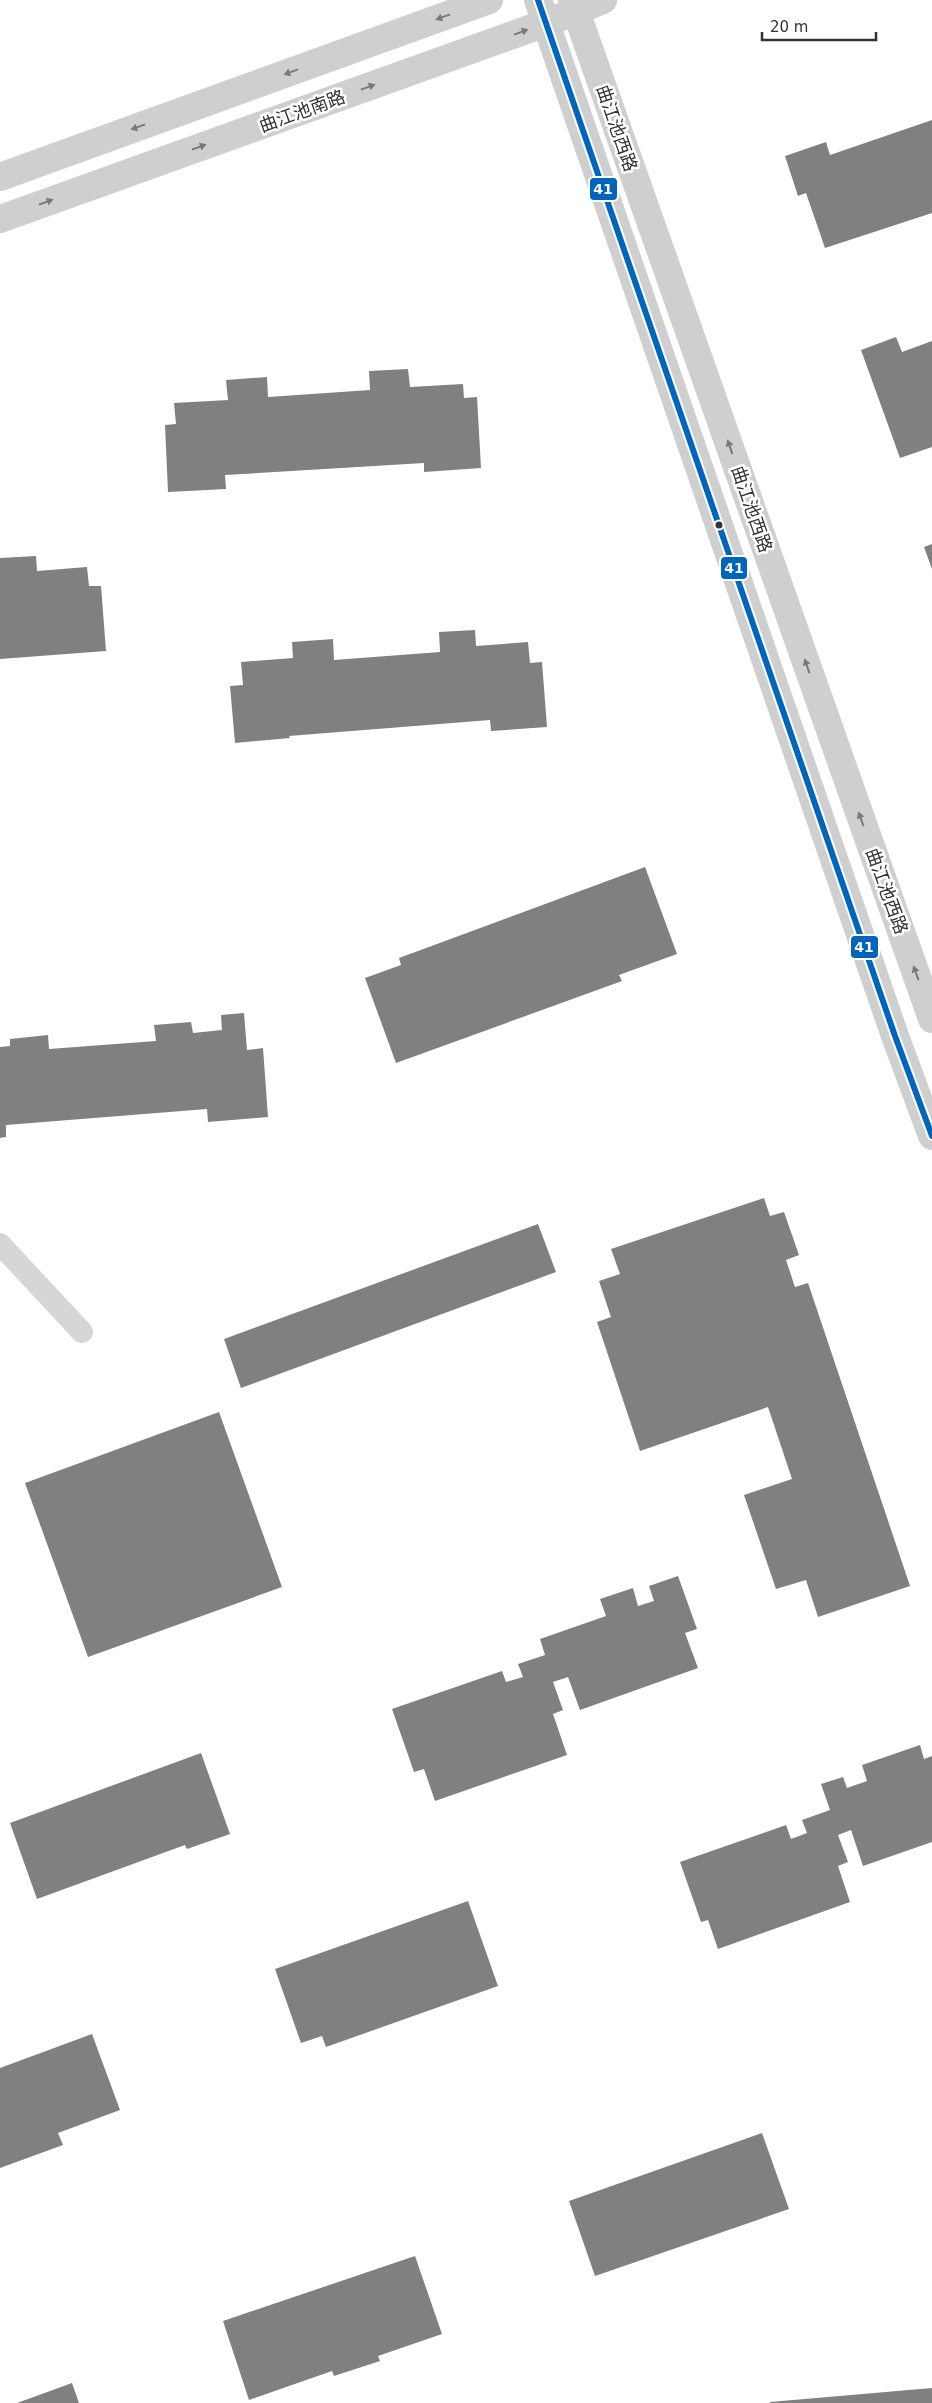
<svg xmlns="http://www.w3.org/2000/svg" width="932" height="2403" font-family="'DejaVu Sans','Noto Sans SC',sans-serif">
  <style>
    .building { fill: #808080 }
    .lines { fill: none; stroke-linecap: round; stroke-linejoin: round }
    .lane { stroke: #d6d6d6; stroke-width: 22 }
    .secondary { stroke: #cfcfcf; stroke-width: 28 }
    .bus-1-casing { stroke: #fff; stroke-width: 10 }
    .bus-1 { stroke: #0065bd; stroke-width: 6 }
    .oneway { fill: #797979 }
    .bus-dot { fill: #323232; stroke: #fff; stroke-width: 2 }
    .labels { text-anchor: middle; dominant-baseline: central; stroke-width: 5; stroke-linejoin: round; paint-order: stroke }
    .street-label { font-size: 18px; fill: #323232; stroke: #fff }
    .line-badge { stroke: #fff; stroke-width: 2 }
    .badge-label { font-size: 14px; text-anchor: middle; font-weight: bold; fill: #fff }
  </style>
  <rect width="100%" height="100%" fill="#fff"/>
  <!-- building -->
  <path class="building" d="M932,120V213L825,248L806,193L798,196L785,156L826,142L830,155Z
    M896,337L902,352L932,341V447L900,458L861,350Z
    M408,369L410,387L463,384L464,398L477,397L481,468L424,472V463L225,475L226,489L168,492L165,425L176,424L174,403L228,400L226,380L267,377L268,397L370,390L369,371Z
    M932,544V569L924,547Z
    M36,556L37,571L87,567L89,586H101L106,651L0,659V558Z
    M475,630L476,646L528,642L530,663L542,662L547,727L491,731L490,720L289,736L290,738L235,743L230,686L243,685L241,662L293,658L292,642L333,639L334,660L440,652L439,632Z
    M645,867L677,954L619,975L622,981L396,1063L365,978L401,965L399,958Z
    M244,1013L247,1050L263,1048L268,1117L208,1122L207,1109L6,1125V1137L0,1138V1047L10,1046V1039L48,1035L49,1049L156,1041L154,1025L191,1022L193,1033L222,1030L221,1015Z
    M764,1198L770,1216L784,1212L799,1255L786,1260L795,1287L808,1283L910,1586L818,1617L806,1580L776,1589L744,1495L792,1479L768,1407L640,1451L597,1322L611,1317L599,1281L620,1274L611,1249Z
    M538,1224L556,1272L241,1388L224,1339Z
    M219,1412L282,1587L88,1657L25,1483Z
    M678,1576L697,1629L685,1633L698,1668L580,1710L568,1677L553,1682L563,1710L553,1714L567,1755L435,1801L424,1769L414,1772L392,1709L502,1671L506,1682L523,1677L518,1664L545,1655L540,1639L606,1616L600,1599L633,1588L638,1606L654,1601L649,1586Z
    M920,1745L924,1759L932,1756V1842L863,1866L851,1830L838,1835L848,1862L838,1866L850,1902L718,1949L708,1920L701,1922L680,1862L786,1825L791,1839L807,1833L802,1820L830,1810L821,1784L843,1777L847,1788L867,1781L862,1765Z
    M201,1753L230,1834L187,1849L185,1845L37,1899L10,1823Z
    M468,1901L498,1986L326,2047L322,2036L301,2043L275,1969Z
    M92,2034L120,2110L58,2133L63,2145L0,2168V2068Z
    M762,2133L789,2209L595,2276L569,2201Z
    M415,2256L442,2334L378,2356L380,2361L334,2376L332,2371L249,2400L223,2321Z
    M72,2383L79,2403H17Z
    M932,2388V2403H770V2402Z"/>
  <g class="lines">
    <!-- lane -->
    <path class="lane" d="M0,1244L82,1332"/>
    <!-- secondary -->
    <path class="secondary" d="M538,0L895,1036L932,1136
      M572,0L932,1019
      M0,177L489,0
      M0,219L546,23L603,0"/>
    <defs>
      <path id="bus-1" d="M538,0L895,1036L932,1136"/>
    </defs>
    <!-- bus-1 casing -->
    <use href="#bus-1" class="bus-1-casing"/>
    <!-- bus-1 -->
    <use href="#bus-1" class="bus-1"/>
  </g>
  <!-- one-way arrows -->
  <defs><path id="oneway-solid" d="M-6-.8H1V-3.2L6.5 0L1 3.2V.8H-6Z" transform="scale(1.25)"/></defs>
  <g class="oneway">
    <use href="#oneway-solid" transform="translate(443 17) rotate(160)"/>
    <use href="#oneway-solid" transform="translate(521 32) rotate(-20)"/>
    <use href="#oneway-solid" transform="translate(291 72) rotate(160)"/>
    <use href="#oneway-solid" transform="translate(368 87) rotate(-20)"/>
    <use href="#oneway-solid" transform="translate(138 127) rotate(160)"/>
    <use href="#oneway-solid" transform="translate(199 147) rotate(-20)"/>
    <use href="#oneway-solid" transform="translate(46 202) rotate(-20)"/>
    <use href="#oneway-solid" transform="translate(730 447) rotate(-109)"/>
    <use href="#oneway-solid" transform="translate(807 666) rotate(-109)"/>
    <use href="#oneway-solid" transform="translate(861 819) rotate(-110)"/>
    <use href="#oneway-solid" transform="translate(916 973) rotate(-110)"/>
  </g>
  <!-- markers -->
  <circle class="bus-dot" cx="719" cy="525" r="4.5"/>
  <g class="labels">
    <!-- street labels -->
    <g class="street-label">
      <text transform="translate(302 111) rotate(-20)">曲江池南路</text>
      <text transform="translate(617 128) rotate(71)">曲江池西路</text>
      <text transform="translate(752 509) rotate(71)">曲江池西路</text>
      <text transform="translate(887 891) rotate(70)">曲江池西路</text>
    </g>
  </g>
  <g class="line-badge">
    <rect x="589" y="177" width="29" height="24" rx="5" fill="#0065bd"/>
    <rect x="720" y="556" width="28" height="24" rx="5" fill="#0065bd"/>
    <rect x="850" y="935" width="29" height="24" rx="5" fill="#0065bd"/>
  </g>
  <g class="badge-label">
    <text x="603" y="194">41</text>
    <text x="734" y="573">41</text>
    <text x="864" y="952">41</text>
  </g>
  <!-- scale -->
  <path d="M762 32v8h114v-8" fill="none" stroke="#323232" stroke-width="2.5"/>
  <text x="770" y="32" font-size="15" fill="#323232" stroke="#ffffff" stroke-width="4" paint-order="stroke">20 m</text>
</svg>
